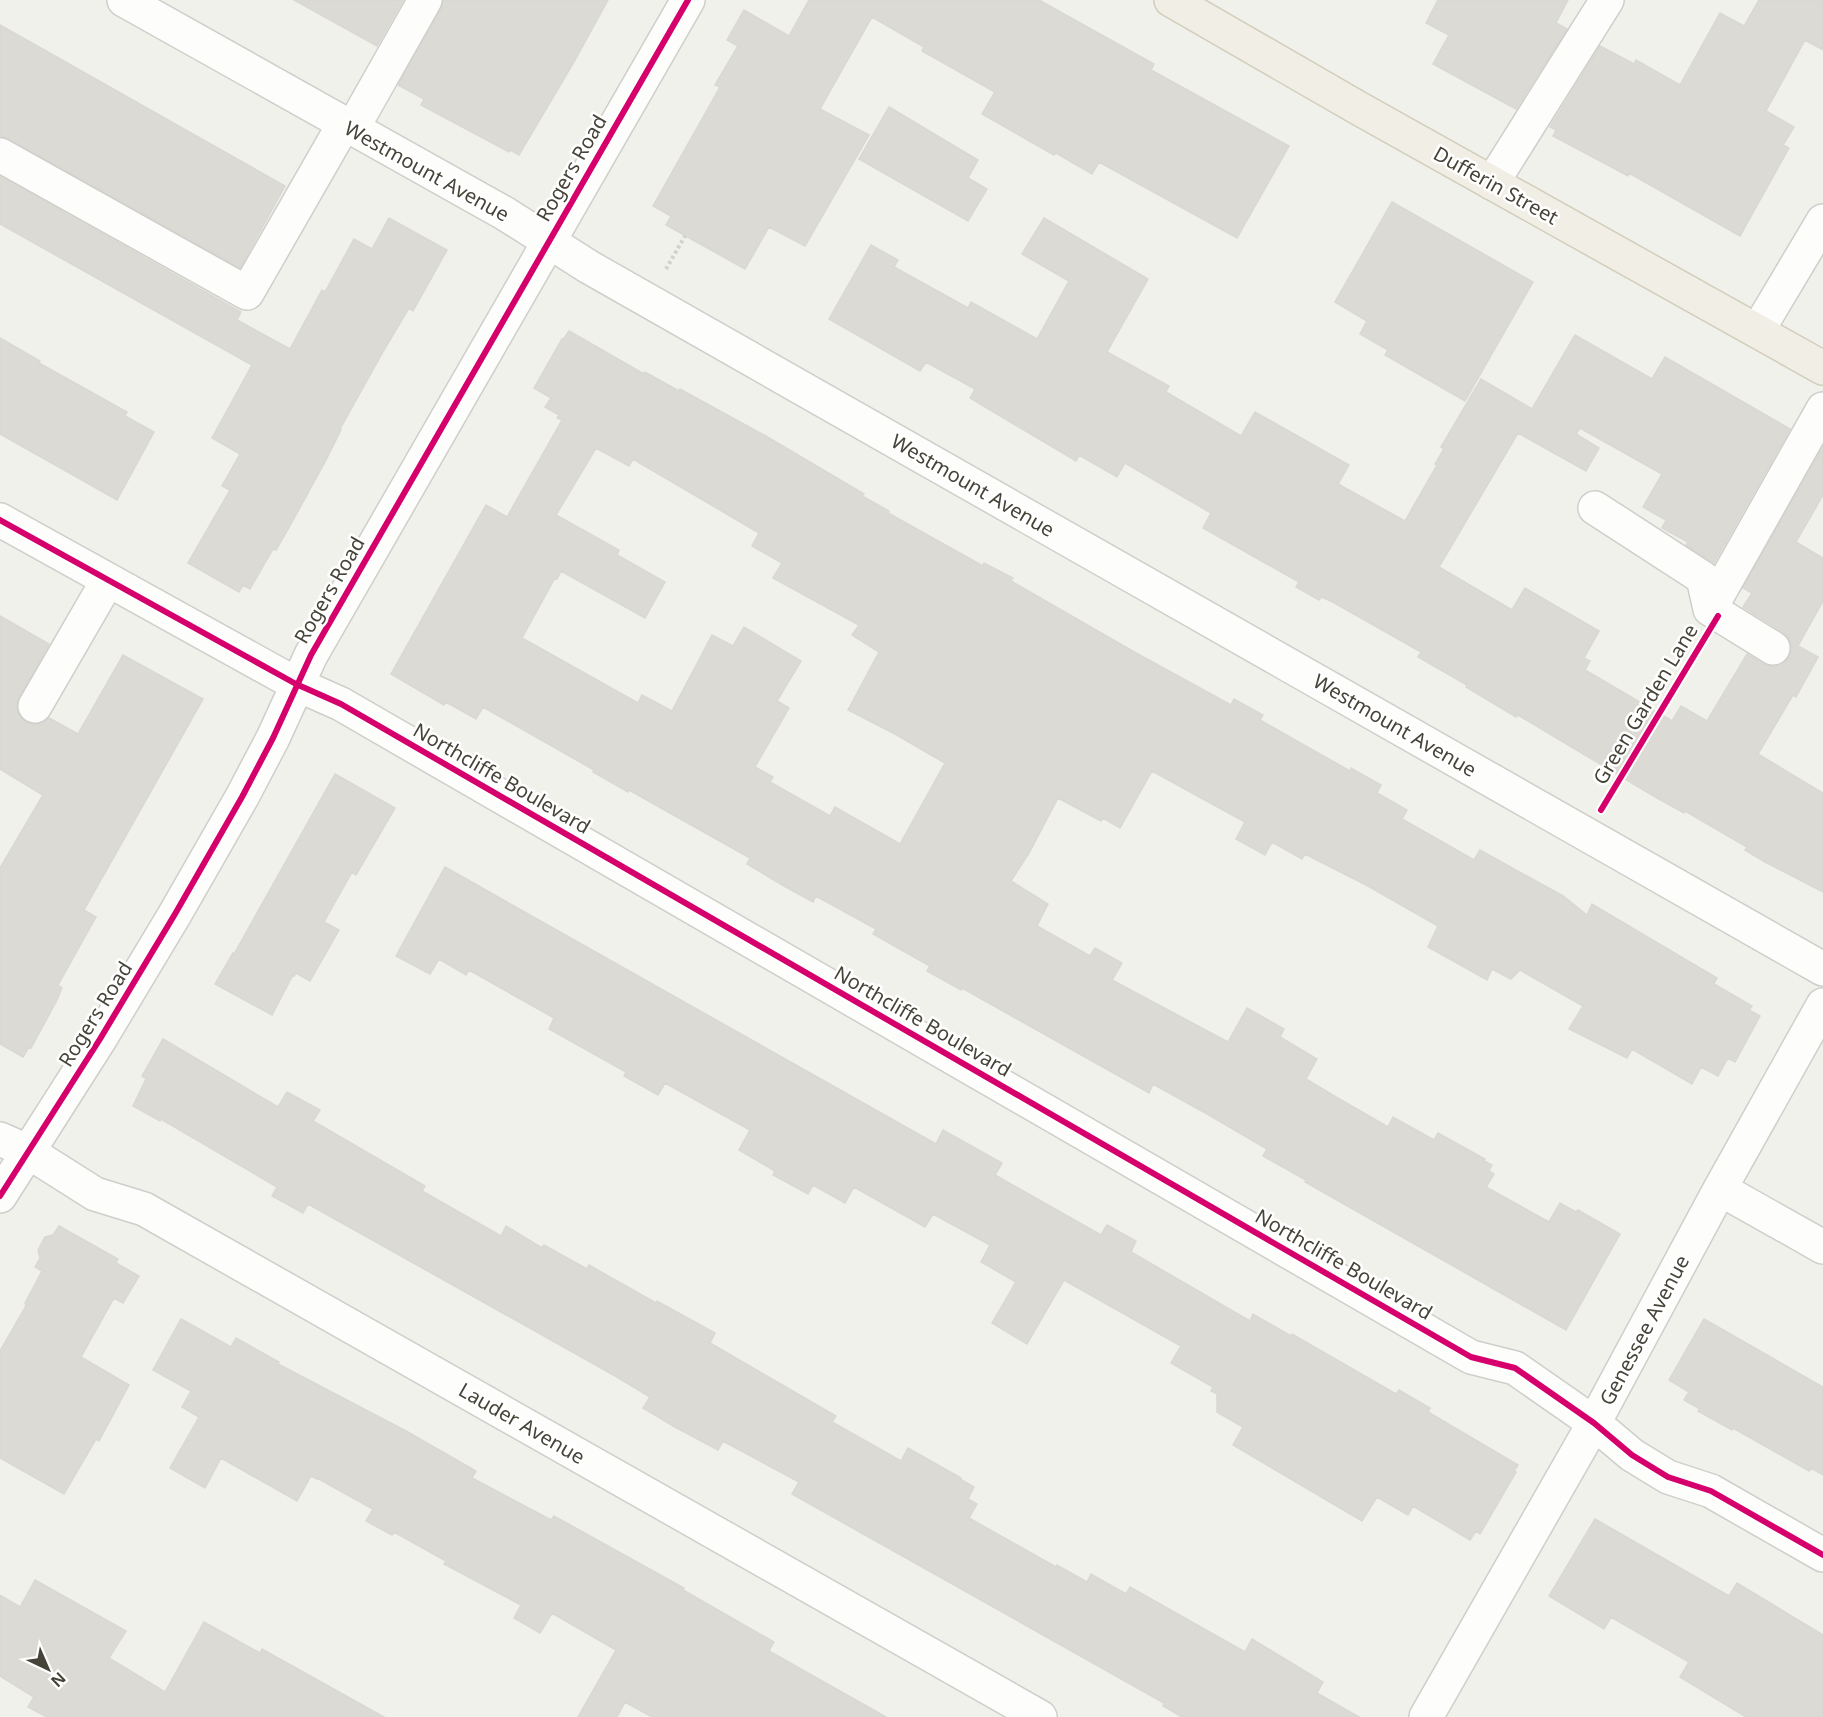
<svg xmlns="http://www.w3.org/2000/svg" width="1823" height="1717" font-family="'Noto Sans',sans-serif">
  <style>
    .building { fill: #dbdad4; stroke: #d9d8d2; stroke-width: 1.5; fill-rule: evenodd }
    .lines { fill: none; stroke-linecap: round; stroke-linejoin: round }
    .minor-casing { stroke: #cfceca; stroke-width: 36 }
    .major-casing { stroke: #d2cebb; stroke-width: 36 }
    .path { stroke: #d1d1cb; stroke-width: 4; stroke-dasharray: 3 3; stroke-linecap: butt }
    .minor { stroke: #fdfdfc; stroke-width: 33 }
    .major { stroke: #f0eee5; stroke-width: 33 }
    .cycleway-casing { stroke: #fff; stroke-width: 10 }
    .cycleway { stroke: #d6006c; stroke-width: 6 }
    .labels { text-anchor: middle; dominant-baseline: central; stroke-width: 5; stroke-linejoin: round; paint-order: stroke }
    .street-label { font-size: 20px; fill: #464338; stroke: #fff }
  </style>
  <rect width="100%" height="100%" fill="#f1f1ec"/>
  <!-- building -->
  <path class="building" d="M294,0H403L377,46Z
    M444,0H608L574,62L519,155L510,150L509,152L421,105L424,99L398,85L441,9Z
    M809,0H1039L1154,64L1151,70L1289,146L1237,238L1099,162L1092,174L1056,153L1054,155L982,114L995,92L922,51L924,47L872,17L820,109L869,135L805,246L769,227L745,269L666,225L671,216L653,206L720,87L715,85L738,46L727,40L744,10L789,36Z
    M1438,0H1568L1556,23L1567,29L1516,109L1433,64L1449,35L1426,23Z
    M1759,0H1823V50L1805,40L1766,111L1794,127L1783,145L1789,148L1740,236L1629,173L1628,176L1553,136L1556,130L1550,127L1600,46L1634,64L1636,60L1680,85L1720,13L1744,26Z
    M0,25L285,186L240,268L9,139L0,136Z
    M889,107L978,160L968,178L987,189L968,221L859,159Z
    M0,176L241,312L237,320L290,349L322,290L325,292L354,239L372,249L389,218L447,250L413,311L409,308L384,350L340,429L341,430L326,460L291,524L276,550L273,549L250,589L243,585L239,592L188,563L230,490L222,486L240,454L212,438L252,365L0,224Z
    M1392,202L1533,282L1465,401L1385,355L1388,350L1360,334L1367,321L1335,302Z
    M1044,218L1148,279L1107,352L1169,386L1166,392L1241,436L1255,412L1349,465L1338,484L1405,521L1437,465L1435,464L1444,449L1441,447L1481,379L1532,409L1575,335L1652,379L1665,357L1790,429L1714,563L1686,545L1688,542L1662,528L1666,520L1643,507L1662,474L1580,428L1576,434L1599,448L1586,471L1518,433L1439,567L1512,610L1525,588L1599,631L1584,658L1590,661L1585,670L1672,721L1681,706L1707,721L1747,654L1763,664L1772,667L1781,665L1789,657L1792,648L1789,639L1783,632L1743,607L1752,593L1743,588L1823,447V495L1796,542L1823,558V601L1798,646L1818,657L1796,697L1793,695L1758,754L1823,793V892L1765,862L1745,850L1747,847L1685,811L1684,813L1657,798L1518,715L1516,717L1466,687L1467,685L1418,657L1421,652L1331,601L1321,597L1319,600L1296,587L1299,582L1203,528L1211,513L1125,463L1117,477L1079,455L1076,461L970,398L975,389L926,362L920,371L829,319L871,245L898,260L894,267L968,308L971,302L1037,339L1069,281L1022,254Z
    M569,331L644,374L645,372L679,391L680,389L764,435L864,494L862,496L889,511L888,513L983,566L984,563L1013,578L1011,581L1136,653L1231,705L1234,699L1263,715L1260,720L1350,771L1351,768L1381,785L1377,793L1407,810L1402,819L1474,860L1480,850L1563,896L1587,915L1592,904L1717,978L1714,984L1752,1006L1749,1010L1760,1016L1735,1062L1728,1058L1718,1076L1701,1067L1692,1084L1632,1049L1627,1058L1569,1029L1583,1006L1520,970L1511,979L1492,969L1487,980L1428,947L1438,926L1368,886L1305,854L1302,859L1272,842L1265,855L1236,839L1245,822L1152,771L1120,828L1103,818L1101,821L1058,798L1029,853L1011,881L1048,904L1037,926L1090,956L1095,948L1122,963L1112,980L1228,1042L1247,1008L1284,1029L1280,1037L1317,1059L1306,1079L1336,1097L1388,1127L1393,1117L1434,1140L1438,1133L1485,1159L1484,1161L1492,1165L1489,1171L1494,1174L1486,1187L1549,1222L1560,1203L1576,1212L1578,1210L1620,1234L1566,1330L1305,1182L1306,1180L1263,1156L1267,1149L1209,1115L1153,1084L1149,1093L962,988L961,990L927,971L930,966L873,934L876,929L816,896L813,902L784,886L747,864L750,858L629,790L628,792L593,772L594,770L483,707L476,719L446,702L444,705L391,674L486,505L507,517L562,420L557,418L559,415L545,407L551,398L534,388L562,339L563,340ZM596,448L629,466L633,459L759,533L752,546L782,563L773,578L859,625L852,635L879,652L848,710L895,734L945,763L900,844L835,807L830,816L770,782L773,777L755,767L789,708L777,701L801,661L744,627L733,646L712,635L672,711L642,695L638,703L522,638L555,578L557,579L561,571L645,618L665,582L617,555L619,550L556,515Z
    M0,338L40,361L39,363L127,412L125,416L154,432L117,500L0,434Z
    M0,616L49,644L19,697L16,707L19,715L26,722L36,725L44,722L49,718L78,734L123,655L203,699L84,910L96,917L58,985L62,988L57,1000L31,1048L29,1047L23,1057L0,1044V868L43,795L0,769Z
    M335,774L395,808L356,875L352,872L324,922L339,930L310,981L296,973L294,976L293,975L272,1015L215,984L233,953L234,954Z
    M445,867L936,1144L943,1130L1002,1163L995,1175L1101,1235L1107,1225L1136,1241L1131,1252L1250,1321L1253,1314L1291,1336L1292,1334L1396,1394L1399,1390L1430,1408L1428,1412L1518,1465L1514,1471L1516,1472L1480,1534L1476,1531L1470,1540L1413,1506L1408,1515L1377,1497L1362,1521L1233,1445L1243,1427L1217,1412V1394L1211,1391L1213,1387L1171,1363L1181,1346L1064,1280L1027,1344L992,1323L1016,1282L981,1262L990,1245L933,1214L925,1227L854,1187L845,1203L813,1185L808,1194L773,1175L775,1171L739,1150L750,1130L665,1083L658,1095L624,1076L626,1072L549,1029L554,1018L469,970L466,975L439,959L430,974L396,956Z
    M163,1039L278,1107L287,1092L320,1110L313,1121L425,1186L422,1191L501,1236L506,1226L542,1248L544,1245L587,1269L589,1265L656,1303L657,1301L715,1333L710,1343L836,1416L832,1422L901,1461L908,1448L961,1478L960,1479L974,1487L968,1499L977,1504L969,1518L1056,1567L1057,1565L1087,1582L1091,1574L1126,1594L1130,1587L1245,1652L1252,1639L1323,1682L1317,1693L1359,1717H1182L1163,1706L1164,1703L792,1494L799,1482L723,1441L718,1450L675,1427L643,1408L650,1397L617,1377L308,1204L303,1213L272,1196L277,1187L161,1119L160,1121L133,1106L146,1079L142,1076Z
    M59,1226L118,1259L116,1263L139,1276L123,1303L114,1298L81,1357L129,1385L99,1441L96,1439L64,1494L0,1458V1351L26,1306L25,1303L42,1271L35,1267L40,1258L38,1250L45,1237L53,1235Z
    M181,1319L231,1347L236,1338L279,1362L278,1364L406,1431L476,1471L472,1478L551,1520L554,1516L684,1588L683,1590L774,1642L769,1651L886,1717H652L625,1702L617,1717H578L616,1650L552,1613L540,1633L514,1618L521,1605L444,1564L446,1561L394,1532L392,1535L366,1521L373,1509L317,1478V1479L311,1476L297,1501L221,1458L205,1488L170,1468L199,1417L182,1407L191,1391L153,1370Z
    M1704,1319L1823,1387V1475L1811,1468L1809,1471L1733,1428L1732,1430L1698,1411L1700,1409L1684,1400L1689,1392L1669,1380Z
    M1595,1519L1729,1596L1737,1583L1823,1635V1717H1746L1680,1677L1689,1662L1611,1617L1604,1629L1549,1596Z
    M35,1580L126,1631L109,1658L165,1692L204,1622L260,1653L262,1649L384,1717H47L28,1707L34,1697L0,1676V1595L20,1607Z"/>
  <g class="lines">
    <defs>
      <path id="minor" d="M124,0L504,213L589,267L1823,969
        M352,129L425,0
        M0,155L247,293L344,124
        M1492,183L1607,0
        M1758,330L1823,221
        M1595,508L1703,578L1710,609L1773,648
        M0,520L296,684L341,704L1471,1357L1515,1368L1594,1423L1632,1455L1668,1477L1711,1491L1823,1555
        M1710,609L1823,409
        M35,706L108,580
        M0,1139L27,1151L95,1194L144,1209L1040,1717
        M1720,1189L1823,1247
        M0,1196L100,1039L175,914L242,797L273,738L311,655L688,0
        M1426,1717L1594,1423L1720,1189L1823,1005"/>
      <path id="major" d="M1171,0L1360,109L1823,368"/>
    </defs>
    <!-- minor casing -->
    <use href="#minor" class="minor-casing"/>
    <!-- major casing -->
    <use href="#major" class="major-casing"/>
    <!-- path -->
    <path class="path" d="M666,269L685,236"/>
    <!-- minor -->
    <use href="#minor" class="minor"/>
    <!-- major -->
    <use href="#major" class="major"/>
    <defs>
      <path id="cycleway" d="M0,520L296,684L341,704L1471,1357L1515,1368L1594,1423L1632,1455L1668,1477L1711,1491L1823,1555
        M1601,810L1718,616
        M0,1196L100,1039L175,914L242,797L273,738L311,655L688,0"/>
    </defs>
    <!-- cycleway casing -->
    <use href="#cycleway" class="cycleway-casing"/>
    <!-- cycleway -->
    <use href="#cycleway" class="cycleway"/>
  </g>
  <g class="labels">
    <!-- street labels -->
    <g class="street-label">
      <text transform="translate(571 168) rotate(-60)">Rogers Road</text>
      <text transform="translate(427 171) rotate(29)">Westmount Avenue</text>
      <text transform="translate(1496 185) rotate(29)">Dufferin Street</text>
      <text transform="translate(973 485) rotate(30)">Westmount Avenue</text>
      <text transform="translate(329 590) rotate(-60)">Rogers Road</text>
      <text transform="translate(1645 704) rotate(-59)">Green Garden Lane</text>
      <text transform="translate(1395 725) rotate(30)">Westmount Avenue</text>
      <text transform="translate(502 778) rotate(30)">Northcliffe Boulevard</text>
      <text transform="translate(95 1014) rotate(-58)">Rogers Road</text>
      <text transform="translate(923 1021) rotate(30)">Northcliffe Boulevard</text>
      <text transform="translate(1344 1264) rotate(30)">Northcliffe Boulevard</text>
      <text transform="translate(1644 1330) rotate(-62)">Genessee Avenue</text>
      <text transform="translate(522 1423) rotate(30)">Lauder Avenue</text>
    </g>
  </g>
  <!-- north arrow -->
  <g transform="translate(48 1669) rotate(136)" stroke="#ffffff" stroke-width="4.5" paint-order="stroke">
  <path d="M0-4.5L10 22L0 15L-10 22Z" fill="#464338"/>
  <text y="-9" font-size="16" font-weight="bold" text-anchor="middle" fill="#464338">N</text>
  </g>
</svg>
